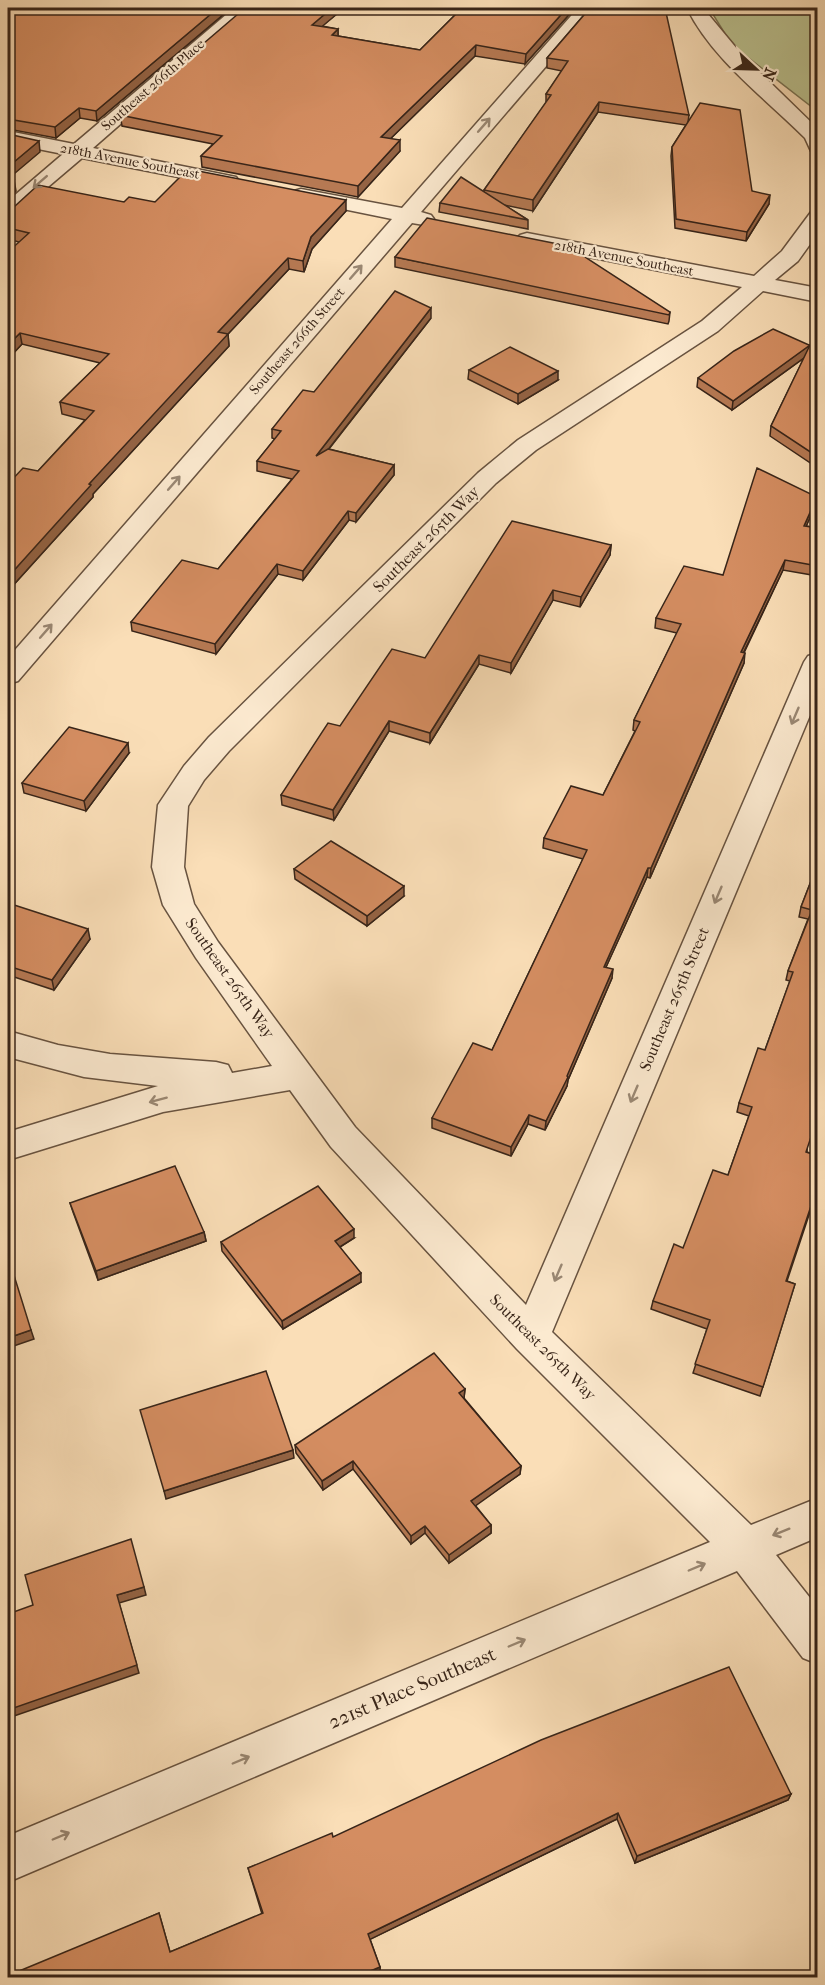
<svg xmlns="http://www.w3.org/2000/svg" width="825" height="1985" viewBox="0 0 825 1985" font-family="'IM FELL French Canon',serif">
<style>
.green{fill:#bbc290;stroke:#7a7454;stroke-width:1.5}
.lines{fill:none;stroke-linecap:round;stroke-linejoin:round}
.minor-casing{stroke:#685340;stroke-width:3}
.minor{fill:#fcead0;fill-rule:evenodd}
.wall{fill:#b67953;stroke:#382519;stroke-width:1.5}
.shaded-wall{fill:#946344;stroke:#382519;stroke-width:1.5}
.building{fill:#d48d61;stroke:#382519;stroke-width:1.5}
.oneway{stroke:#9a8874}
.labels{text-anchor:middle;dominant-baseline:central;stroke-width:4.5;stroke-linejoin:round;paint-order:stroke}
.far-street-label{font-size:14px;fill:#382519;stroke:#fcead0}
.street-label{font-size:16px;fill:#382519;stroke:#fcead0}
.near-street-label{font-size:20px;fill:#382519;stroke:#fcead0}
</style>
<rect width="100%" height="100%" fill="#fadeb7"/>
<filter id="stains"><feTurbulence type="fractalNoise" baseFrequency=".00333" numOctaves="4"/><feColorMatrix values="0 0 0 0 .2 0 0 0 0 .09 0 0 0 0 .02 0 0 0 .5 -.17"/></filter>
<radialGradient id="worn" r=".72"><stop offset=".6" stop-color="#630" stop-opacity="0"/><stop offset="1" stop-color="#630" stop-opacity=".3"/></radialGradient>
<!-- green -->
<polygon class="green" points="709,8 817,8 817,111 732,45"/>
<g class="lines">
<!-- minor casing -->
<g class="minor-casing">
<g id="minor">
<polygon points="234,8 253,8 93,148 236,177 239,181 236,185 229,187 82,158 15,215 8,217 8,201 63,154 8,143 8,131 74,144"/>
<polygon points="578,8 596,8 421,212 431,215 434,219 431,223 424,225 412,223 18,681 8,684 8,658 392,219 294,199 291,195 294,191 301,189 402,208"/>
<path d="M687,8h16l39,47 76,74v24l-7,-2 -6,-13c-40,-40 -93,-79 -118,-130z"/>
<polygon points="818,210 818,233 798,261 775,280 818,288 818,302 763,291 718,331 536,450 496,483 229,751 204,780 188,806 184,867 194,904 218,942 355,1127 526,1305 804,662 808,656 818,653 818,696 552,1332 751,1525 818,1498 818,1537 776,1555 818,1608 818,1664 803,1658 737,1571 8,1882 8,1836 710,1542 517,1349 331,1147 290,1090 163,1112 8,1160 8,1132 158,1086 84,1077 8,1057 8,1031 58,1045 110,1054 216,1062 228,1065 232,1073 272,1066 196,958 168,913 163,905 152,867 158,805 184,766 209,737 478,473 518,440 702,321 742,287 527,245 520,243 516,239 520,235 527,233 754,276 782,251 811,212"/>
</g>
</g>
<!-- minor -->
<use href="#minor" class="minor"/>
</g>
<!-- wall -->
<g class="wall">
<polygon points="8,8 231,8 97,121 80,118 56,138 8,129"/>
<polygon points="344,8 322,26 338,29 338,36 420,50 462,8 575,8 525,64 475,56 391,138 400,151 358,197 202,167 201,156 213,144 122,126 120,115"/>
<polygon points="590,8 689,115 688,122 752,191 769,204 746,241 675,228 671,156 672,147 686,125 598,112 533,211 504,205 528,220 528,229 439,212 440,203 484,192 484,190 546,103 546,94 562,71 547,68 547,58"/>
<polygon points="124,202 155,202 346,211 312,249 304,272 289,269 228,334 229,346 93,494 93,497 8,591 8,484 38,471 85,420 62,414 60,402 100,363 22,344 8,359 19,242 8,239 8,207"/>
<polygon points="395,257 670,312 669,321 668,324 395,267"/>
<polygon points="431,318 329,449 394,465 394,475 356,522 349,520 303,580 278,574 216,654 132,631 131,622 218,569 292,479 257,471 257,461 275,439 272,438 272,429 314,392"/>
<polygon points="818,349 818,468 770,436 771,426 804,358 732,410 697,387 698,378"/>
<polygon points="469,370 558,380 518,404 468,379"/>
<polygon points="817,497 815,506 806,526 818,528 818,576 783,570 744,653 744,663 650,878 647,877 606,967 612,978 568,1080 567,1086 545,1130 528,1124 511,1156 432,1128 432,1118 492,1050 583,859 543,848 544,838 603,795 635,731 633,730 634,720 677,633 655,628 656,618 723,575"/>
<polygon points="611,545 610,555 580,607 553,600 511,673 479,664 430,743 389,731 334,820 282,805 281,795 340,726 425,658"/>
<polygon points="129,753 86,811 24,793 22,783"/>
<polygon points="818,863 807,1152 818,1156 818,1215 810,1212 787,1281 795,1284 760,1396 693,1373 707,1329 651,1309 653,1301 683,1248 728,1175 749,1116 737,1112 739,1103 765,1050 790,981 786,980 788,971 808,919 799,917 801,907"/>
<polygon points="294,869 404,896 367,926 295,879"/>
<polygon points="8,903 90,939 54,990 8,975"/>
<polygon points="70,1203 204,1232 206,1241 98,1280 73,1212"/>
<polygon points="354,1238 340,1247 361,1282 283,1329 222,1251 221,1242"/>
<polygon points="465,1389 464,1398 521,1466 520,1474 475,1505 491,1525 491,1533 449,1563 425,1533 411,1544 353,1469 323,1490 296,1453 295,1445"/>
<polygon points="791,1794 788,1800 635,1863 617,1819 370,1939 380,1967 380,1972 13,1977 159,1913 170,1952 262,1914 248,1868 333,1837"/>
</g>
<!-- shaded-wall -->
<g class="shaded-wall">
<polygon points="218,8 231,8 97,121 96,111"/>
<polygon points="332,8 344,8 312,35 312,25"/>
<polygon points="567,8 575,8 525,64 526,54"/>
<polygon points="338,29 338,39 332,35"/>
<polygon points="476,45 475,56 382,147 381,137"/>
<polygon points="599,102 598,112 533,211 533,200"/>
<polygon points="79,108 80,118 56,138 55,127"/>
<polygon points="400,140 400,151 358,197 358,186"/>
<polygon points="39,141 40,152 8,179 8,167"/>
<polygon points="14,180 16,191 8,199 8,187"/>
<polygon points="770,195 769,204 746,241 747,232"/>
<polygon points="346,200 346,211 312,249 304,272 303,261 311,237"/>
<polygon points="288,258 289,269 228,334 229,346 93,494 93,497 8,591 8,577 89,484 218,332"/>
<polygon points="431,308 431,318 316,465 316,456"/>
<polygon points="20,333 22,344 8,359 8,345"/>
<polygon points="810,345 808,355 732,410 733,401"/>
<polygon points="558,371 558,380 518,404 518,394"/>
<polygon points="394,465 394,475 356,522 356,513"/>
<polygon points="817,497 815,506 802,536 804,526"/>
<polygon points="348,511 349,520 303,580 303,571"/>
<polygon points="611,545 610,555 580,607 581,597"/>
<polygon points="785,560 783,570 739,662 741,652"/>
<polygon points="277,564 278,574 216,654 215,644"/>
<polygon points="553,590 553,600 511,673 511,663"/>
<polygon points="745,653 744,663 650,878 651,868"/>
<polygon points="479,655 479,664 430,743 430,733"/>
<polygon points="389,721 389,731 334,820 333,810"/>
<polygon points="128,743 129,753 86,811 84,801"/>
<polygon points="648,868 647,877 602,976 604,967"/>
<polygon points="404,886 404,896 367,926 367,916"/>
<polygon points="88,929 90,939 54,990 52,980"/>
<polygon points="613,969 612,978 568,1080 567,1086 545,1130 546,1121"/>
<polygon points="529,1115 528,1124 511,1156 511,1147"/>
<polygon points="354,1229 354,1238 335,1250 335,1241"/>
<polygon points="204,1232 206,1241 98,1280 96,1271"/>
<polygon points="361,1273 361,1282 283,1329 282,1321"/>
<polygon points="31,1330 34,1339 8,1348 8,1338"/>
<polygon points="465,1389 464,1398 459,1401 459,1393"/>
<polygon points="293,1450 294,1458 166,1499 164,1491"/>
<polygon points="353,1461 353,1469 323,1490 322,1481"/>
<polygon points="521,1466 520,1474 471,1509 471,1501"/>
<polygon points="491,1525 491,1533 449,1563 449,1555"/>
<polygon points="425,1526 425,1533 411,1544 411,1536"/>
<polygon points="144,1587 146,1595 119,1603 139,1673 11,1717 13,1728 8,1731 8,1710 117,1595"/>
<polygon points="791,1794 788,1800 635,1863 637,1856"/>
<polygon points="618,1813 617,1819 369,1940 368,1934"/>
<polygon points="380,1967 380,1972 368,1977 356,1977"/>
</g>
<!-- building -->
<g class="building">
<polygon points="8,8 218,8 96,111 79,108 55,127 8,119"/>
<polygon points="245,8 332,8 312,25 338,29 332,35 420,50 462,8 567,8 526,54 476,45 381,137 400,140 358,186 201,156 222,136 120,115"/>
<polygon points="590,8 665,8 689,115 599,102 533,200 484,190 551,95 546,94 568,61 547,58"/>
<polygon points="700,103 740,110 752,191 770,195 747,232 676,219 672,147"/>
<polygon points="8,134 39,141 8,167"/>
<polygon points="188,169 346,200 311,237 303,261 288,258 218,332 228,334 89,484 91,485 8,577 8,484 23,468 38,471 94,411 60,402 109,354 20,333 8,345 8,252 29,233 8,228 8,207 15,206 38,185 124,202 129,197 155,202"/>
<polygon points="461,177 528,220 440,203"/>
<polygon points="8,179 14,180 8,187"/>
<polygon points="427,218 568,246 670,312 669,315 395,257"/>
<polygon points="395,291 431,308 316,456 328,449 394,465 356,513 348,511 303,571 277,564 215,644 131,622 182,560 218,569 299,471 257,461 281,431 272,429 303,390 314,392"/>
<polygon points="773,329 818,349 818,457 771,426 810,345 733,401 698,378 734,351"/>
<polygon points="510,347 558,371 518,394 469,370"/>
<polygon points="757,468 817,497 804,526 818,528 818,566 785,560 741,652 745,653 651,868 648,868 604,967 613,969 567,1076 568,1077 546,1121 529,1115 511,1147 432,1118 473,1043 492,1050 587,850 544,838 571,786 603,795 640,722 634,720 681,624 656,618 684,566 723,575"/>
<polygon points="512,521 611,545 581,597 553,590 511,663 479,655 430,733 389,721 333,810 281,795 328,723 340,726 392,649 425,658"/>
<polygon points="69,727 128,743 84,801 22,783"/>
<polygon points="331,841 404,886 367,916 294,869"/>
<polygon points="818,863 818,1116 806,1152 818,1156 818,1205 812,1203 786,1281 795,1284 763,1387 695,1364 710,1320 653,1301 674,1244 683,1248 713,1170 728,1175 752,1107 739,1103 758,1048 765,1050 793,972 788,971 812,910 801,907"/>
<polygon points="8,903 88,929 52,980 8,966"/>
<polygon points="175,1166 204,1232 96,1271 70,1203"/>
<polygon points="318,1186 354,1229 335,1241 361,1273 282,1321 221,1242"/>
<polygon points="8,1256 31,1330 8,1338"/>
<polygon points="434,1353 465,1389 459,1393 521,1466 471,1501 491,1525 449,1555 425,1526 411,1536 353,1461 322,1481 295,1445"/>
<polygon points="266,1371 293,1450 164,1491 140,1410"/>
<polygon points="131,1539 144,1587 117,1595 137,1665 8,1710 8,1614 33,1605 25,1575"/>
<polygon points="729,1667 791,1794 637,1856 618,1813 368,1934 380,1967 356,1977 13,1977 12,1974 159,1913 170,1952 263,1913 248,1868 332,1833 333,1837 541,1740"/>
<polygon points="8,1711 10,1721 8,1722"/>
</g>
<!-- one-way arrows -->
<defs><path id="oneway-shaft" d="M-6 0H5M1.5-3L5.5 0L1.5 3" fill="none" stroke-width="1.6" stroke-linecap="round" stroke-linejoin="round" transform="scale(1.5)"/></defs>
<g class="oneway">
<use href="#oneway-shaft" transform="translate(484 125) rotate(-49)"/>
<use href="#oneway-shaft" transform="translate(40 182) rotate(139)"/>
<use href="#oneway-shaft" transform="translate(356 272) rotate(-49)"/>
<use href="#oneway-shaft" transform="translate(174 483) rotate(-49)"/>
<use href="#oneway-shaft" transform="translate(46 631) rotate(-49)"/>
<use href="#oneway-shaft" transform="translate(795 716) rotate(113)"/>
<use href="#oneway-shaft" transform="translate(718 895) rotate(113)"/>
<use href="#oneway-shaft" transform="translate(634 1094) rotate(113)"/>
<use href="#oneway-shaft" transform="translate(158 1100) rotate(165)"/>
<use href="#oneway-shaft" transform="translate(558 1273) rotate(113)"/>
<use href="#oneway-shaft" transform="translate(781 1532) rotate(158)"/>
<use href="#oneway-shaft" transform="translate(697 1567) rotate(-23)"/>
<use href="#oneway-shaft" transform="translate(517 1643) rotate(-23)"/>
<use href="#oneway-shaft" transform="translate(241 1760) rotate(-23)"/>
<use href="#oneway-shaft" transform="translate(61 1836) rotate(-23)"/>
</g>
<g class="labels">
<!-- far-street labels -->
<g class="far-street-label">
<text transform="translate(153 85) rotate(-41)">Southeast 266th Place</text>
<text transform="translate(130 161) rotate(11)">218th Avenue Southeast</text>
<text transform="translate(624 258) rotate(11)">218th Avenue Southeast</text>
<text transform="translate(297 341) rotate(-49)">Southeast 266th Street</text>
</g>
<!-- street labels -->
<g class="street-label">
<text transform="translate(426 539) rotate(-45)">Southeast 265th Way</text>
<text transform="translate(230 978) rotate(55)">Southeast 265th Way</text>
<text transform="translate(674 999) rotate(-67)">Southeast 265th Street</text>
<text transform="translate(543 1347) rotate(45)">Southeast 265th Way</text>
</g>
<!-- near-street labels -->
<g class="near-street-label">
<text transform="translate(412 1688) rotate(-23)">221st Place Southeast</text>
</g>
</g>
<!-- margin -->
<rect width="825" height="1985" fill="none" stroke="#fadeb7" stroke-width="30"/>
<rect x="9" y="9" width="807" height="1967" fill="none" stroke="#382519" stroke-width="3"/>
<rect x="15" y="15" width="795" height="1955" fill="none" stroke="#382519" stroke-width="1.5"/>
<!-- north arrow -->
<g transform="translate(756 69) rotate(112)" stroke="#fcead0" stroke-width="4.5" paint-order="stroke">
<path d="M0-4.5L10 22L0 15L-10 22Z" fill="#382519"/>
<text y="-9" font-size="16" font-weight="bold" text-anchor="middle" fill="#382519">N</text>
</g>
<rect width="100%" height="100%" filter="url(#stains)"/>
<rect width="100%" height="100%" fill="url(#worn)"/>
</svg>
